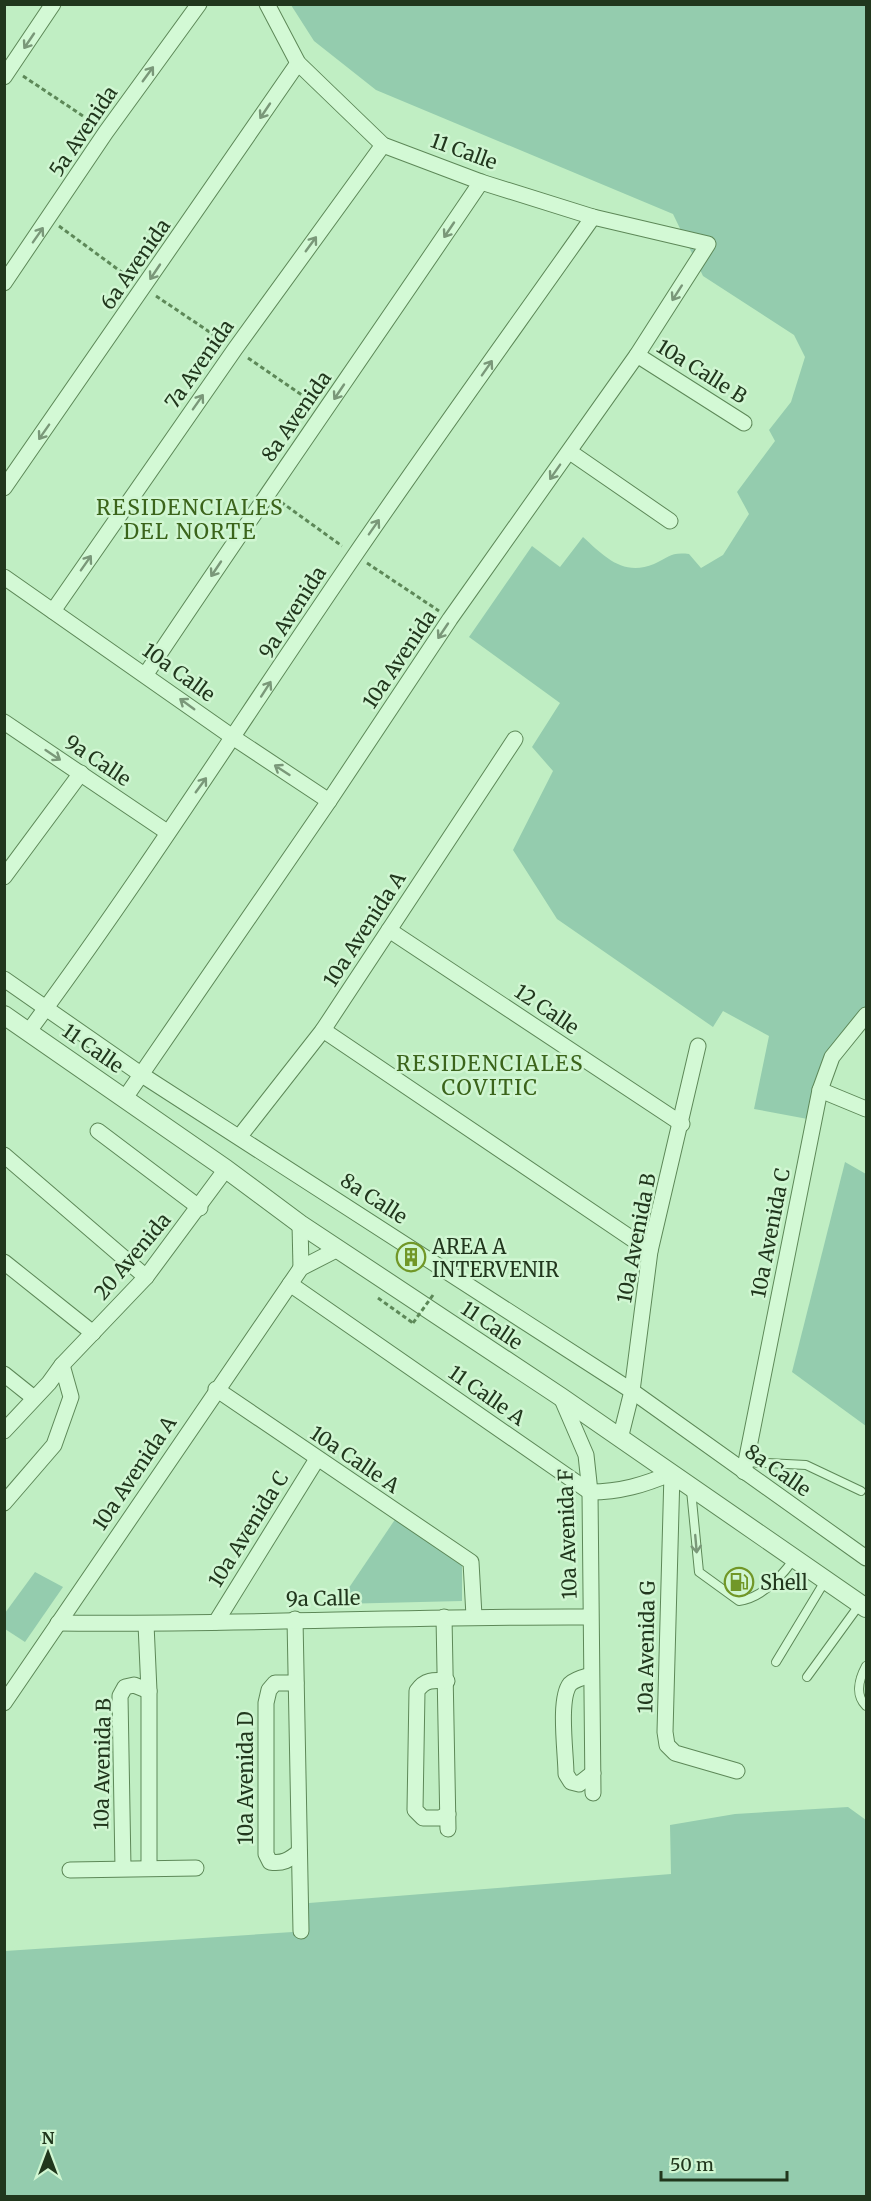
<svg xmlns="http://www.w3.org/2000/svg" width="871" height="2201" viewBox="0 0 871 2201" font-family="Merriweather,serif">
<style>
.green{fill:#94ccae}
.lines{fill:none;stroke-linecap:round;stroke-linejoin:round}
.service-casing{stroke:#5d8858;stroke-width:10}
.minor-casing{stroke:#5d8858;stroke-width:17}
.tertiary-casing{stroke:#5d8858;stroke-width:20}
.path{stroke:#5d8858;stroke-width:3;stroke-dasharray:4.5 3;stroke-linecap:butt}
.service{stroke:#d3f9d5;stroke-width:8}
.minor{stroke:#d3f9d5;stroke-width:15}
.tertiary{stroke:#d3f9d5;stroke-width:18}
.path-bridge{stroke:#5d8858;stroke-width:3;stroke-dasharray:4.5 3;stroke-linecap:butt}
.oneway{stroke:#7a9879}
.labels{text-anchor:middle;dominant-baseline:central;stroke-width:5;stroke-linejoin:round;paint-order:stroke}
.street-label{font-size:20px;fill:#21371d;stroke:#d0f6d2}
.poi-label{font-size:20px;fill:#21371d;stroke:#d0f6d2;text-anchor:start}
.neighbourhood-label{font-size:21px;letter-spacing:1.5px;fill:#3b641b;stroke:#d0f6d2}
</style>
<rect width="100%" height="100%" fill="#c0eec3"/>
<!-- green -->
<g class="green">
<path d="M291,5h575v1010l-45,62 -8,43 -59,-11 15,-73 -46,-25 -10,16 -156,-108 -44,-69 40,-79 -21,-24 28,-44 -91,-66 63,-91 28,21 23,-30c21,19 40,40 71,27 16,-7 16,-12 35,-10l12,14 22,-13 26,-41 -12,-22 38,-51 -6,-11 22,-28 14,-45 -11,-22 -91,-59 -30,-62 -297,-124 -62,-49z"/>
<polygon points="845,1162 866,1174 866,1426 792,1372"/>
<polygon points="396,1518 462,1564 462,1601 338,1604"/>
<polygon points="35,1572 63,1587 25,1642 5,1629 5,1613"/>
<polygon points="848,1807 866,1820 866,2196 5,2196 5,1951 308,1931 309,1903 671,1874 670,1825 735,1814"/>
</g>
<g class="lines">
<!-- service casing -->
<g class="service-casing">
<g id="service">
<polyline points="746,1462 806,1465 861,1491"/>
<path d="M691,1490l8,82 40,29c23,-3 42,-24 55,-42"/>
<polyline points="776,1662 825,1581"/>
<path d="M866,1666c-7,13 -11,29 0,40"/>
<polyline points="807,1677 860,1604"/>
</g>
</g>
<!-- minor casing -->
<g class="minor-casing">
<g id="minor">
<polyline points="4,77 53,4"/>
<polyline points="4,283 106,132 199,4"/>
<polyline points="637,355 744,423"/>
<polyline points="570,452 670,521"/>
<polyline points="4,488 298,63"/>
<polyline points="4,577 234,738 329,801"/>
<polyline points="53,611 235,349 383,145"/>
<path d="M146,674c110,-165 224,-328 335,-492"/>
<polyline points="4,722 167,832"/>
<polyline points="4,877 81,773"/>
<polyline points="389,930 682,1124"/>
<polyline points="4,979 142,1075 632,1391 866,1558"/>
<polyline points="323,1030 650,1251"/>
<path d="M29,1031c114,-154 217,-317 326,-476 78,-114 159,-226 238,-338"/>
<polyline points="820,1090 866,1109"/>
<polyline points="125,1098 329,801 450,619 637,355 708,244 593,217 481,182 383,145 298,63 267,4"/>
<polyline points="98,1131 200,1208"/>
<polyline points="240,1136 323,1030 515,739"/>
<polyline points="4,1155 146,1277"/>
<polyline points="300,1224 301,1268"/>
<polyline points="4,1262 93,1333"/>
<path d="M290,1284l300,208c30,0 54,-7 82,-19l-7,259 2,13 8,8 62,18"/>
<polyline points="4,1374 34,1398"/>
<polyline points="216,1389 471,1562 474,1616"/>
<polyline points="561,1397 586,1455 590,1492 593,1793"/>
<polyline points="4,1431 49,1383 62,1365 146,1277 226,1169"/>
<polyline points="620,1439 632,1391 650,1251 698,1046"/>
<polyline points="744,1472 820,1090 832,1057 866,1015"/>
<polyline points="4,1503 54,1445 71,1397 62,1365"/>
<polyline points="444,1617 448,1829"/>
<polyline points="295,1619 301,1931"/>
<polyline points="216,1622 317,1459"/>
<path d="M58,1623c177,2 354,-7 532,-6"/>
<polyline points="146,1624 149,1691 149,1867"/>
<path d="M591,1675c-7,2 -16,4 -21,9 -12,15 -4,70 -4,90l5,8 8,2 14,-11"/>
<path d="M447,1681c-13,-1 -22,-2 -30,10l-2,119 8,8h17l8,-4"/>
<path d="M296,1683h-21l-6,7 -3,13v151l4,8c13,2 19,-2 29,-10"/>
<polyline points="4,1703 301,1268 338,1249"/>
<polyline points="123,1868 120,1696 125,1687 134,1685 149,1691"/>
<polyline points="70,1870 196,1868"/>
</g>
</g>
<!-- tertiary casing -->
<g class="tertiary-casing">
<polyline id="tertiary" points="4,1015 226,1169 300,1224 561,1397 866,1608"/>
</g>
<!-- path -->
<g class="path">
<polyline points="23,76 95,124"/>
<polyline points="59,226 131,279"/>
<polyline points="156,296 223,341"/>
<polyline points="248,358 312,402"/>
<polyline points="281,502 342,546"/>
<polyline points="367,563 439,611"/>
<polyline points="378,1298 413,1323"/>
</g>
<!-- service -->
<use href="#service" class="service"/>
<!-- minor -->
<use href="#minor" class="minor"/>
<!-- tertiary -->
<use href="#tertiary" class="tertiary"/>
<!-- path-bridge -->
<polyline class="path-bridge" points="413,1323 433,1295"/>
</g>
<!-- one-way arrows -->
<defs><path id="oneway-shaft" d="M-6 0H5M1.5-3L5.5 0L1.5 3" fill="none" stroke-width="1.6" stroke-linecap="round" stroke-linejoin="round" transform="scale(1.5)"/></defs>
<g class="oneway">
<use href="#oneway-shaft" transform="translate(29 41) rotate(124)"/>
<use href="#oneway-shaft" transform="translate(148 74) rotate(-54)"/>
<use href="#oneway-shaft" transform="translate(265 111) rotate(124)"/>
<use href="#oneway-shaft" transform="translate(449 230) rotate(124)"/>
<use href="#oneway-shaft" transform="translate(38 235) rotate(-55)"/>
<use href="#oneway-shaft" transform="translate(311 244) rotate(-54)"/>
<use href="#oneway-shaft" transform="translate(155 272) rotate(124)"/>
<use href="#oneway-shaft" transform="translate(677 293) rotate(123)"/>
<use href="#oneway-shaft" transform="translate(487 368) rotate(-55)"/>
<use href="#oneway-shaft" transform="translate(339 392) rotate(124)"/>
<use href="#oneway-shaft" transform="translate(198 402) rotate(-55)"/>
<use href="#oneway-shaft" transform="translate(44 432) rotate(125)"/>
<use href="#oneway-shaft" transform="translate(555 472) rotate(125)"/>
<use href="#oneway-shaft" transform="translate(374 527) rotate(-55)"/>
<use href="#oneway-shaft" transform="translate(86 563) rotate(-55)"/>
<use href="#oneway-shaft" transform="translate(216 569) rotate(124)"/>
<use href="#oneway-shaft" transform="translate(443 631) rotate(124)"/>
<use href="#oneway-shaft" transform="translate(266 689) rotate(-57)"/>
<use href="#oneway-shaft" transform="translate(187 704) rotate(-144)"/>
<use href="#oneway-shaft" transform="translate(53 755) rotate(34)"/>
<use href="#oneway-shaft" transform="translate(282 770) rotate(-147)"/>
<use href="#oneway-shaft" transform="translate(201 785) rotate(-54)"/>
<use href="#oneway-shaft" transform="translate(696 1544) rotate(85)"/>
</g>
<!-- icons -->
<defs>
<g id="building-ring" transform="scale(1.5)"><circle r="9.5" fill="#d0f6d2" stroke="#719727" stroke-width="1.5"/><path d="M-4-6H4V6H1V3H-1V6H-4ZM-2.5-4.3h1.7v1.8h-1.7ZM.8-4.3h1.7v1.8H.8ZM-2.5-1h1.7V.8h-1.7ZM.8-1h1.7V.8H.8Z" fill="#719727"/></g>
<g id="fuel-ring" transform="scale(1.5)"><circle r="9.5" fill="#d0f6d2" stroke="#719727" stroke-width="1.5"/><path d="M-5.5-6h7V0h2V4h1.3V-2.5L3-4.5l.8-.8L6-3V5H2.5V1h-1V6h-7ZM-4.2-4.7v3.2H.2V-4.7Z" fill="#719727"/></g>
</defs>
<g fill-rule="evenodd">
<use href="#building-ring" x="411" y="1257"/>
<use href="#fuel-ring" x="739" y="1582"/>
</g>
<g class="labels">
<!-- street labels -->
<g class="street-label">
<text transform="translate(83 131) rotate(-56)">5a Avenida</text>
<text transform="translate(464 151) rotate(20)">11 Calle</text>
<text transform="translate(135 264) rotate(-55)">6a Avenida</text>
<text transform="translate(199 364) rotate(-55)">7a Avenida</text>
<text transform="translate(702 371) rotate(32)">10a Calle B</text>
<text transform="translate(296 416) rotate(-55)">8a Avenida</text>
<text transform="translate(292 612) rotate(-57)">9a Avenida</text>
<text transform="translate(399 659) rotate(-56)">10a Avenida</text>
<text transform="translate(179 672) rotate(36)">10a Calle</text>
<text transform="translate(98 760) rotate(34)">9a Calle</text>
<text transform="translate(364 929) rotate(-57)">10a Avenida A</text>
<text transform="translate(547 1009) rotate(34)">12 Calle</text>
<text transform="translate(93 1048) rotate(35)">11 Calle</text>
<text transform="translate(374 1198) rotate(33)">8a Calle</text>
<text transform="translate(770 1233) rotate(-79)">10a Avenida C</text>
<text transform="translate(636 1238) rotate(-79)">10a Avenida B</text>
<text transform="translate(132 1256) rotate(-50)">20 Avenida</text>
<text transform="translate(492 1325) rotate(34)">11 Calle</text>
<text transform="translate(487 1395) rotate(35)">11 Calle A</text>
<text transform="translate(355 1459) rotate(34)">10a Calle A</text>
<text transform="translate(778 1470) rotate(35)">8a Calle</text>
<text transform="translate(134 1473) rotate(-56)">10a Avenida A</text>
<text transform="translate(248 1529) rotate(-58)">10a Avenida C</text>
<text transform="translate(567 1534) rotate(-92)">10a Avenida F</text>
<text transform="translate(323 1598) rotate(-1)">9a Calle</text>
<text transform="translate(646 1647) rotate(-89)">10a Avenida G</text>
<text transform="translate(102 1764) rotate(-89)">10a Avenida B</text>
<text transform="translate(245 1778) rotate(-90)">10a Avenida D</text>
</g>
<!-- poi labels -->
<g class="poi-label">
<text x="432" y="1246">AREA A<tspan x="432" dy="23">INTERVENIR</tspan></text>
<text x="760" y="1582">Shell</text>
</g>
<!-- neighbourhood labels -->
<g class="neighbourhood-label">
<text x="190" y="507">RESIDENCIALES<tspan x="190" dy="24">DEL NORTE</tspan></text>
<text x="490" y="1063">RESIDENCIALES<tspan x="490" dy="24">COVITIC</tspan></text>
</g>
</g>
<!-- border -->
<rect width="871" height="2201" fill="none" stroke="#21371d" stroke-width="12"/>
<!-- north arrow -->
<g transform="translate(48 2153)" stroke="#d0f6d2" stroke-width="4.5" paint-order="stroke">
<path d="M0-4.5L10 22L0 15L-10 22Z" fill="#21371d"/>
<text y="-9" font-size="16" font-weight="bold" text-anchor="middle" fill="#21371d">N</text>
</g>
<!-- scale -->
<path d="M661 2171v9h126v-9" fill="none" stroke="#21371d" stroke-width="3"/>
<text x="670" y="2171" font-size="18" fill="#21371d" stroke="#d0f6d2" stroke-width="4.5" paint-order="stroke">50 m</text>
</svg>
